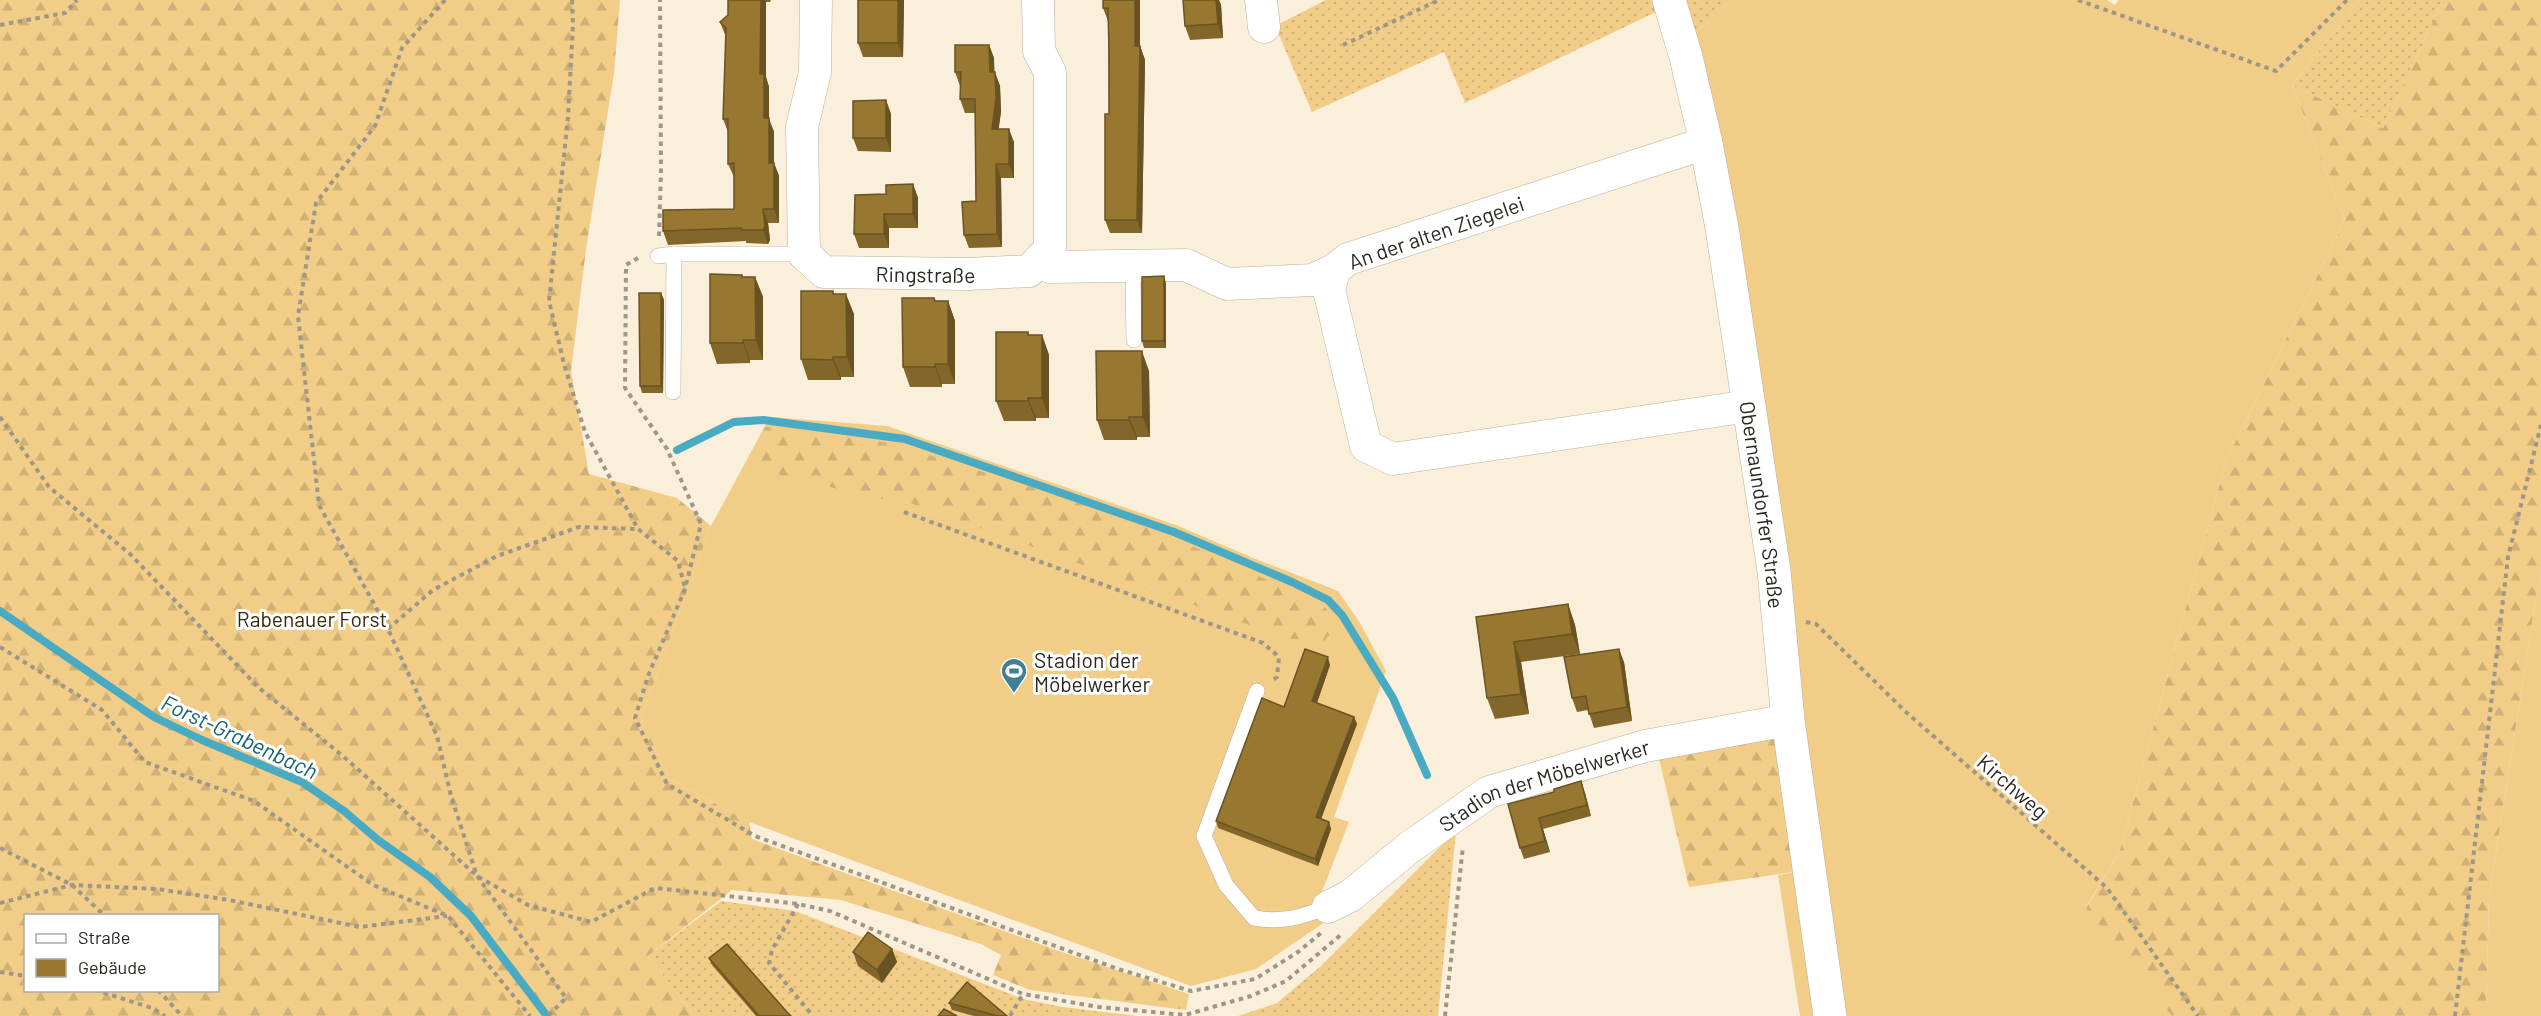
<svg xmlns="http://www.w3.org/2000/svg" width="2541" height="1016" viewBox="0 0 2541 1016" font-family="Barlow,sans-serif">
<style>
.grass{fill:#f1cd88}
.forest{fill:url(#forest-firs);fill-rule:evenodd}
.garden{fill:url(#garden-dots)}
.lines{fill:none;stroke-linecap:round;stroke-linejoin:round}
.stream{stroke:#49aac3;stroke-width:8}
.service-casing{stroke:#baaf9c;stroke-width:16}
.minor-casing{stroke:#baaf9c;stroke-width:33}
.tertiary-casing{stroke:#baaf9c;stroke-width:34}
.path{stroke:#9e9788;stroke-width:4;stroke-dasharray:4.5 4.5;stroke-linecap:butt}
.service{stroke:#fff;stroke-width:15}
.minor{stroke:#fff;stroke-width:32}
.tertiary{stroke:#fff;stroke-width:33}
.wall{fill:#83662a}
.shaded-wall{fill:#6a5322}
.building{fill:#987731;stroke:#6a5322;stroke-width:1.5}
.labels{text-anchor:middle;dominant-baseline:central;stroke-width:6;stroke-linejoin:round;paint-order:stroke}
.street-label{font-size:21px;fill:#2b2720;stroke:#fff}
.park-label{font-size:21px;fill:#382a0a;stroke:#fff}
.poi-label{font-size:21px;fill:#2b2720;stroke:#fff;text-anchor:start}
.water-label{font-size:22px;font-style:italic;fill:#146274;stroke:#fff}
</style>
<defs>
<pattern id="forest-firs" width="22" height="20" patternUnits="userSpaceOnUse" patternTransform="scale(1.5)"><rect width="22" height="20" fill="#f1cd88"/><path d="M5 1l3.5 6h-7zM16 11l3.5 6h-7z" fill="#cfb075"/></pattern>
<pattern id="garden-dots" width="8" height="8" patternUnits="userSpaceOnUse" patternTransform="scale(1.5)"><rect width="8" height="8" fill="#f1cd88"/><path d="M2 2h.1M6 6h.1" fill="none" stroke="#cfb075" stroke-width="1.8" stroke-linecap="round"/></pattern>
</defs>
<rect width="100%" height="100%" fill="#f9efda"/>
<!-- grass -->
<g class="grass">
<polygon points="1732,0 2107,0 2115,5 2118,0 2360,0 2292,85 2345,220 2226,461 2119,853 2086,907 2172,1016 1830,1016 1795,879 1813,1016 1800,1016 1778,875 1808,870 1691,37"/>
<polygon points="770,417 887,426 1176,525 1253,558 1338,591 1360,623 1386,671 1334,817 1349,822 1321,894 1332,917 1256,969 1191,986 749,822 670,779 641,718 711,526"/>
<polygon points="2541,566 2541,1016 2486,1016 2489,897"/>
</g>
<!-- forest -->
<g class="forest">
<path d="M0,0h620l-6,73 -28,176 -15,122 18,103 88,24 34,28 -70,192 29,61 79,43 3,17 307,112 130,43 -3,16 -156,-20 -37,-15 8,-20 -20,-11 -140,-44 -109,-10 -84,66 47,60h-695zM26,916h192v74h-192z"/>
<polygon points="2443,0 2541,0 2541,566 2489,897 2486,1016 2172,1016 2086,908 2119,853 2226,461 2345,220 2292,85 2383,128"/>
<polygon points="765,427 891,443 1047,492 1174,538 1323,605 1338,623 1324,642 1286,638 905,501 875,498 744,466"/>
<polygon points="1780,736 1793,872 1689,887 1658,754"/>
</g>
<!-- garden -->
<g class="garden">
<polygon points="1326,0 1732,0 1691,37 1679,1 1465,103 1444,52 1312,112 1275,26"/>
<polygon points="2360,0 2443,0 2383,128 2292,85"/>
<polygon points="1456,831 1438,1016 1238,1016 1277,1003 1321,966"/>
<polygon points="721,901 795,911 1023,999 1063,1007 1137,1016 695,1016 648,956"/>
</g>
<g class="lines">
<!-- stream -->
<g class="stream">
<polyline points="677,450 734,422 763,420 905,439 1174,532 1292,582 1328,600 1342,615 1393,698 1427,775"/>
<polyline points="0,611 154,717 202,740 302,782 344,811 378,840 430,877 471,916 547,1016"/>
</g>
<!-- service casing -->
<g class="service-casing">
<g id="service">
<polyline points="658,256 674,254 804,254"/>
<polyline points="1120,271 1125,271 1133,279 1134,340"/>
<polyline points="673,392 674,254"/>
<path d="M1257,691l-53,145 22,49 28,33c29,5 47,-1 74,-11"/>
</g>
</g>
<!-- minor casing -->
<g class="minor-casing">
<g id="minor">
<path id="s1" d="M816,0l-1,72 -13,55 2,127 20,18 144,2 61,-3 21,-22v-177l-11,-21 -1,-51"/>
<polyline points="1261,0 1264,27"/>
<polyline points="1706,143 1348,259 1334,270 1329,290 1366,446 1393,459 1749,406"/>
<polyline points="1050,267 1186,265 1227,284 1313,280 1334,270"/>
<path id="s2" d="M1328,907l22,-11 60,-49 79,-55 156,-46 143,-26"/>
</g>
</g>
<!-- tertiary casing -->
<g class="tertiary-casing">
<g id="tertiary">
<path id="s3" d="M1669,0l17,57 20,86 16,85 52,343 14,149 42,296"/>
</g>
</g>
<!-- path -->
<g class="path">
<polyline points="445,0 402,48 375,126 316,203 298,316 319,505 388,629 437,736 451,796 477,876 566,998 548,1016"/>
<polyline points="572,0 573,25 568,117 549,301 564,364 585,432 638,529 678,561 685,588"/>
<polyline points="2078,0 2276,71 2347,0"/>
<polyline points="0,25 65,13 77,0"/>
<polyline points="1343,45 1439,0"/>
<polyline points="659,236 661,171 660,0"/>
<polyline points="638,258 626,265 625,388 667,449 701,524 685,589 648,676 635,718 667,784 755,836 1118,969 1191,991 1255,979 1298,952 1321,933"/>
<polyline points="0,417 49,487 130,554 259,688 343,756 477,876 528,905 591,922 655,888 798,904 830,911 1023,994 1099,1007 1185,1015 1251,996 1286,981 1343,933"/>
<polyline points="904,512 1263,643 1279,657 1277,677 1273,680"/>
<polyline points="1806,622 1816,624 1907,713 2107,888 2198,1016"/>
<polyline points="388,629 433,590 497,556 579,527 637,529"/>
<polyline points="0,647 102,710 145,762 254,801 373,885 448,916 530,1016"/>
<polyline points="0,848 72,885 105,916"/>
<polyline points="0,903 72,885 157,889 229,900 360,927 447,916"/>
<polyline points="798,904 772,950 769,963 813,1016"/>
<polyline points="0,972 26,976"/>
<polyline points="95,990 152,1008 165,1016"/>
<polyline points="158,990 182,1016"/>
<polyline points="1010,1016 1023,994"/>
<polyline points="1445,1016 1463,846"/>
<polyline points="2455,1016 2508,557 2541,425"/>
</g>
<!-- service -->
<use href="#service" class="service"/>
<!-- minor -->
<use href="#minor" class="minor"/>
<!-- tertiary -->
<use href="#tertiary" class="tertiary"/>
</g>
<!-- wall -->
<g class="wall">
<polygon points="728,0 771,0 770,2 766,2 766,77 769,87 769,119 774,132 774,163 779,176 779,223 768,223 770,240 768,244 746,243 746,241 668,245 663,231 734,209 734,177 728,164 728,132 723,119 726,37 720,22 728,15"/>
<polygon points="858,0 904,0 903,57 863,57 858,43"/>
<polygon points="1103,0 1140,0 1140,46 1145,60 1142,233 1110,233 1105,220 1109,114 1108,21 1103,8"/>
<polygon points="1183,0 1219,0 1221,5 1223,38 1190,40 1185,26"/>
<polygon points="989,45 994,58 994,72 1000,86 1001,112 998,129 1014,142 1014,178 1001,178 1002,247 969,248 964,235 976,201 975,113 965,113 960,99 960,86 955,72"/>
<polygon points="886,100 891,114 891,152 858,151 853,138"/>
<polygon points="913,184 918,198 918,228 889,228 889,248 859,248 854,234 886,194"/>
<polygon points="742,275 743,277 755,277 763,297 763,360 750,360 750,363 717,364 710,343"/>
<polygon points="1166,283 1166,348 1144,348 1142,341"/>
<polygon points="661,293 664,300 663,393 642,393 640,386"/>
<polygon points="834,294 854,314 854,377 841,377 841,380 808,380 801,359"/>
<polygon points="934,298 935,301 948,301 955,321 955,384 942,384 942,387 910,387 903,367"/>
<polygon points="1028,332 1029,335 1042,335 1049,355 1049,418 1036,418 1036,421 1004,421 996,401"/>
<polygon points="1149,371 1150,437 1137,437 1137,440 1104,440 1097,420"/>
<polygon points="1568,604 1575,625 1580,654 1521,662 1529,714 1495,719 1487,698 1476,617"/>
<polygon points="1624,662 1632,721 1594,728 1588,710 1577,712 1572,698"/>
<polygon points="1330,665 1317,703 1354,717 1357,724 1321,819 1329,822 1331,829 1318,866 1218,828 1216,821 1284,707"/>
<polygon points="1585,793 1591,816 1543,829 1550,852 1524,859 1520,848 1508,804"/>
<polygon points="892,949 897,962 882,983 858,966 853,952"/>
<polygon points="709,958 791,1016 756,1016 712,965"/>
<polygon points="949,1003 1007,1016 974,1016 952,1010"/>
</g>
<!-- shaded-wall -->
<g class="shaded-wall">
<polygon points="761,0 765,0 766,2 766,77 769,87 769,119 774,132 774,177 769,163 760,74"/>
<polygon points="898,0 904,0 903,57 898,43"/>
<polygon points="1135,0 1140,0 1140,60 1135,46"/>
<polygon points="1216,0 1219,0 1221,5 1223,38 1218,24"/>
<polygon points="989,45 994,58 995,86 990,72"/>
<polygon points="1140,46 1145,60 1142,233 1137,220"/>
<polygon points="995,72 1000,86 1001,112 997,142 992,129"/>
<polygon points="886,100 891,114 891,152 886,138"/>
<polygon points="1009,129 1014,142 1014,178 1009,164"/>
<polygon points="774,163 779,176 779,223 774,209"/>
<polygon points="996,164 1001,178 1002,247 997,234"/>
<polygon points="913,184 918,198 918,228 913,214"/>
<polygon points="763,209 768,223 770,240 768,244 763,230"/>
<polygon points="884,214 889,228 889,248 884,234"/>
<polygon points="1164,276 1166,283 1166,348 1164,341"/>
<polygon points="755,277 763,297 763,360 756,340"/>
<polygon points="661,293 664,300 663,393 661,386"/>
<polygon points="846,294 854,314 854,377 847,357"/>
<polygon points="948,301 955,321 955,384 948,364"/>
<polygon points="1042,335 1049,355 1049,418 1042,398"/>
<polygon points="743,340 750,360 750,363 743,343"/>
<polygon points="1142,351 1149,371 1150,437 1143,417"/>
<polygon points="833,357 841,377 841,380 833,360"/>
<polygon points="935,364 942,384 942,387 935,367"/>
<polygon points="1028,398 1036,418 1036,421 1028,401"/>
<polygon points="1129,417 1137,437 1137,440 1129,420"/>
<polygon points="1568,604 1575,625 1580,654 1572,634"/>
<polygon points="1514,642 1521,662 1529,714 1521,694"/>
<polygon points="1619,649 1624,662 1632,721 1627,707"/>
<polygon points="1328,657 1330,665 1315,708 1312,701"/>
<polygon points="1354,717 1357,724 1319,824 1316,817"/>
<polygon points="1581,781 1585,793 1591,816 1587,805"/>
<polygon points="1539,818 1543,829 1550,852 1545,841"/>
<polygon points="1329,822 1331,829 1318,866 1315,859"/>
<polygon points="892,949 897,962 882,983 877,970"/>
</g>
<!-- building -->
<g class="building">
<polygon points="728,0 761,0 760,74 764,74 764,118 769,118 769,163 774,163 774,209 763,209 765,226 763,230 741,230 741,228 663,231 663,210 734,209 734,163 728,164 728,119 723,119 726,28 720,22 728,15"/>
<rect x="858" y="0" width="40" height="43"/>
<polygon points="1103,0 1135,0 1135,46 1140,46 1137,220 1105,220 1105,114 1109,114 1109,52 1108,8 1103,8"/>
<polygon points="1183,0 1216,0 1218,24 1185,26"/>
<polygon points="955,45 989,45 990,72 995,72 996,98 992,129 1009,129 1009,164 996,164 997,234 964,235 962,202 976,201 975,99 960,99 961,72 955,72"/>
<polygon points="886,100 886,138 853,138 853,101"/>
<polygon points="913,184 913,214 884,214 884,234 854,234 855,195 886,194 886,185"/>
<polygon points="710,274 742,275 742,277 755,277 756,340 743,340 743,343 710,343"/>
<polygon points="1164,276 1164,341 1142,341 1142,277"/>
<polygon points="801,291 833,291 833,294 846,294 847,357 833,357 833,360 801,359"/>
<polygon points="639,293 661,293 661,386 640,386"/>
<polygon points="902,298 934,298 935,301 948,301 948,364 935,364 935,367 903,367"/>
<polygon points="996,332 1028,332 1028,335 1042,335 1042,398 1028,398 1028,401 996,401"/>
<polygon points="1096,351 1142,351 1143,417 1129,417 1129,420 1097,420"/>
<polygon points="1568,604 1572,634 1514,642 1521,694 1487,698 1476,617"/>
<polygon points="1305,649 1328,657 1312,701 1354,717 1316,817 1329,822 1315,859 1216,821 1262,698 1284,707"/>
<polygon points="1619,649 1627,707 1589,714 1586,696 1572,698 1564,657"/>
<polygon points="1581,781 1587,805 1539,818 1545,841 1520,848 1508,804 1554,792 1554,789"/>
<polygon points="868,932 892,949 877,970 853,952"/>
<polygon points="727,944 787,1012 791,1016 759,1016 709,958"/>
<polygon points="967,982 1007,1016 998,1016 949,1003"/>
<polygon points="944,1009 957,1016 938,1016"/>
</g>
<!-- icons -->
<defs>
<g id="stadium-pin" transform="scale(1.35)"><path d="M0 17L-7.5 6A9.5 9.5 0 1 1 7.5 6Z" fill="#3f8193" stroke="#fff"/><path d="M0-5a6.5 5 0 1 0 0 10a6.5 5 0 1 0 0-10ZM-3.5-1.8h7v3.6h-7Z" fill="#fff"/></g>
</defs>
<g fill-rule="evenodd">
<use href="#stadium-pin" x="1014" y="671"/>
</g>
<g class="labels">
<!-- street labels -->
<g class="street-label">
<text transform="translate(1436 232) rotate(-19)">An der alten Ziegelei</text>
<text stroke="none"><textPath href="#s1" startOffset="384">Ringstraße</textPath></text>
<text stroke="none"><textPath href="#s3" startOffset="514">Obernaundorfer Straße</textPath></text>
<text transform="translate(2013 786) rotate(41)">Kirchweg</text>
<text stroke="none"><textPath href="#s2" startOffset="252">Stadion der Möbelwerker</textPath></text>
</g>
<!-- park labels -->
<g class="park-label">
<text x="312" y="618">Rabenauer Forst</text>
</g>
<!-- poi labels -->
<g class="poi-label">
<text x="1034" y="659">Stadion der<tspan x="1034" dy="24">Möbelwerker</tspan></text>
</g>
<!-- water labels -->
<g class="water-label">
<text transform="translate(240 736) rotate(25)">Forst-Grabenbach</text>
</g>
</g>
<!-- legend -->
<rect x="24" y="914" width="195" height="78" fill="#ffffff" stroke="#aaa9a6" stroke-width="1.5"/>
<rect x="36" y="934" width="30" height="9" fill="#ffffff" stroke="#aaa9a6" stroke-width="1.5"/>
<text x="78" y="944" font-size="18" fill="#2b2720">Straße</text>
<rect x="36" y="959" width="30" height="18" fill="#987731" stroke="#aaa9a6" stroke-width="1.5"/>
<text x="78" y="974" font-size="18" fill="#2b2720">Gebäude</text>
</svg>
